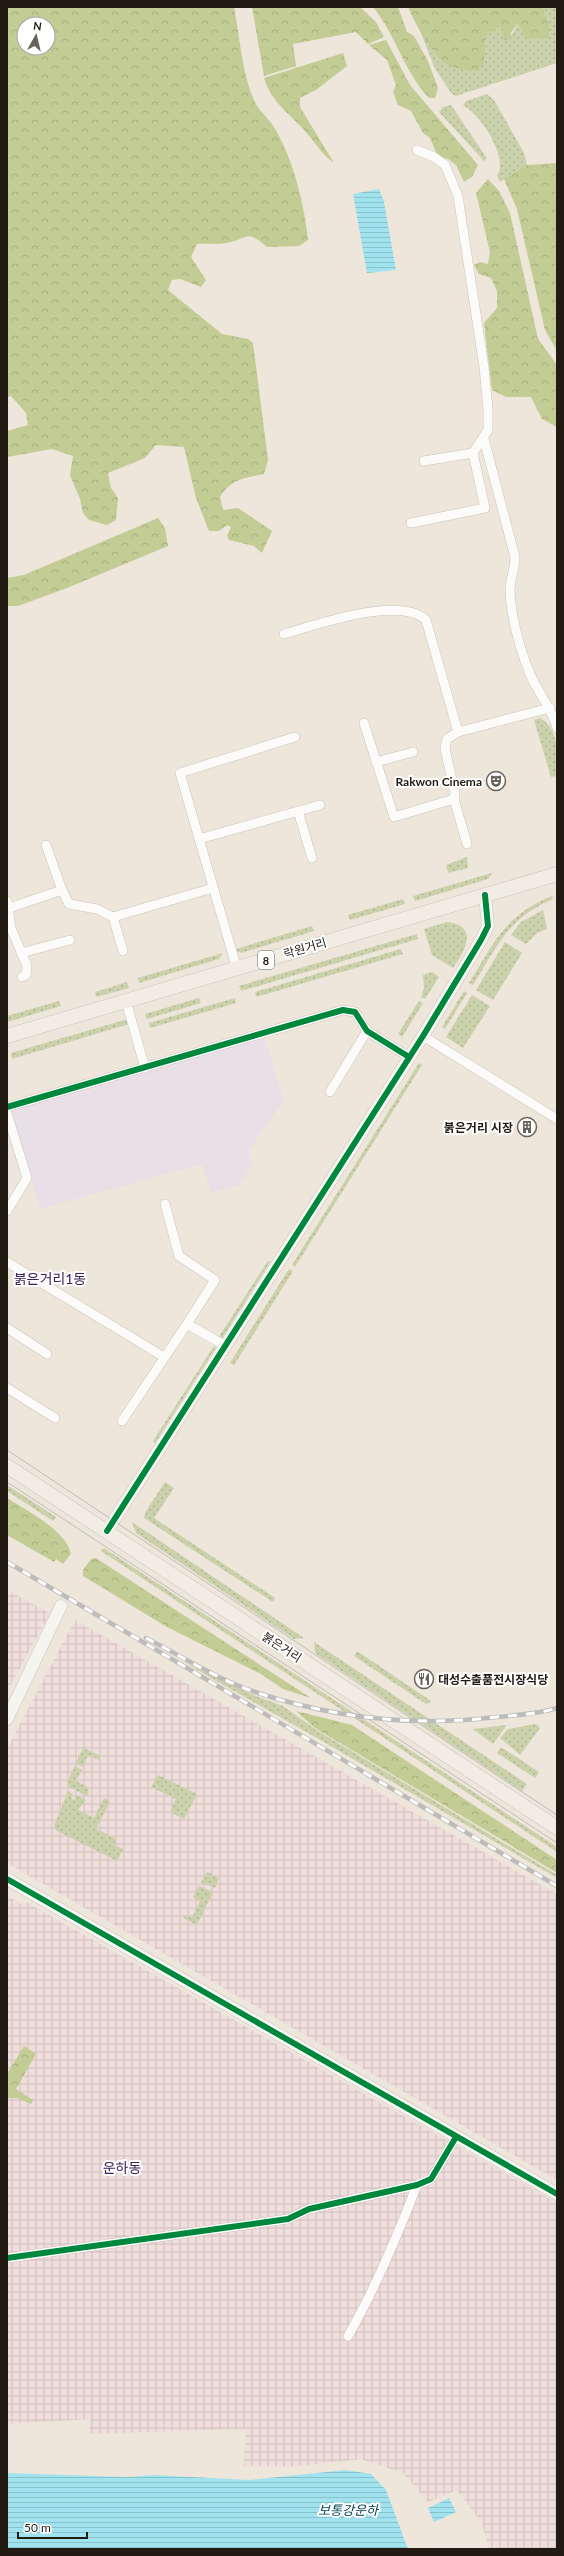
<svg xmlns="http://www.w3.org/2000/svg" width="564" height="2556" viewBox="0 0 564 2556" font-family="Lato,'Noto Sans KR',sans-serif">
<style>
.industrial{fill:url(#industrial-grid)}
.education{fill:#e9dfe6}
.grass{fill:url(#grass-dots)}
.forest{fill:url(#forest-crowns);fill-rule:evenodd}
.water{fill:url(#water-rules)}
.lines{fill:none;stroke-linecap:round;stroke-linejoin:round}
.street-casing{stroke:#cac4ba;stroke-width:10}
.secondary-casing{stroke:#cac4ba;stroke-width:13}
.primary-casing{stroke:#c8c4be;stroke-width:15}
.street{stroke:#fcfbf9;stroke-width:9}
.secondary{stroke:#f6f4ef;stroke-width:12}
.primary{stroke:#f1ede4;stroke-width:14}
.tram{stroke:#bebcba;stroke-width:1}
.rail-casing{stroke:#bebcba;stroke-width:4.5}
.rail{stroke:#fff;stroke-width:3;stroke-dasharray:9;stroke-linecap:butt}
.cycleway-casing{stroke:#fff;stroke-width:8}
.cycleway{stroke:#00873e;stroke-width:6}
.labels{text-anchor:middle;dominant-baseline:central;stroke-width:4;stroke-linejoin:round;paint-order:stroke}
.shield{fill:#fff;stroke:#645f5a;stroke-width:1}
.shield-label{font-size:11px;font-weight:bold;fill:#211b14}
.poi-label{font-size:12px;font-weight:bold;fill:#211b14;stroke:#fff;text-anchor:end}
.street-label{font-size:12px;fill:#211b14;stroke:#fff}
.water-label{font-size:13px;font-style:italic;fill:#02434e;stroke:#fff}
.quarter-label{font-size:14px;fill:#3e2058;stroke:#fff}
</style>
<defs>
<pattern id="industrial-grid" width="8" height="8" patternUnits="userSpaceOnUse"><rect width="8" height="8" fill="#f0dedc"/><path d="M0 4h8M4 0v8" fill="none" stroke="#cebebc"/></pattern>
<pattern id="grass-dots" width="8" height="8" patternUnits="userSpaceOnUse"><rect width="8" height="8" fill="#cbd1ab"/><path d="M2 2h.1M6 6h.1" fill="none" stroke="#aeb392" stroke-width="1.8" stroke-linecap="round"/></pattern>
<pattern id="forest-crowns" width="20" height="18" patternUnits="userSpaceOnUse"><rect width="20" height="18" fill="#c3cc94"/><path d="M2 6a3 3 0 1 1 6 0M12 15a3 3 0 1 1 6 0" fill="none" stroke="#a7af7f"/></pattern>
<pattern id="water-rules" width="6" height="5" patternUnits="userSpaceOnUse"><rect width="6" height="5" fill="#a0e3ef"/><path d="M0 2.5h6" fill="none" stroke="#8ac2cc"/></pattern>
</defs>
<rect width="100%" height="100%" fill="#eee6da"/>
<!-- industrial -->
<g class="industrial">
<polygon points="7,1590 50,1613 7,1692"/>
<polygon points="75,1620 557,1894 557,2180 7,1863 7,1749"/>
<polygon points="7,1896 23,1905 26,1902 557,2203 557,2549 489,2549 482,2523 457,2490 428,2502 403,2473 361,2459 290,2467 244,2466 246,2429 89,2434 90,2419 7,2424"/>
</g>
<!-- education -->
<polygon class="education" points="264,1036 284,1100 249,1150 252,1163 240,1185 211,1193 202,1164 40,1209 11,1109"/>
<!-- grass -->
<g class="grass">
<polygon points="543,7 557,7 557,63 456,96 452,94 435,69 419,28 433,50 484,63 486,37 500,23 512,35 518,22 549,25"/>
<path d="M487,94l7,6 30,53 3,12 -27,17 -3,-7c13,-16 -19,-65 -34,-69l3,-5z"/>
<polygon points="451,105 486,157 485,162 439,112 443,107"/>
<path d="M540,718c20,11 17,38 17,58l-6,1 -17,-57z"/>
<polygon points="467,857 468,868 448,873 446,865"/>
<polygon points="492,873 488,879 415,901 413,896"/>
<path d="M552,896l1,3c-45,19 -55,46 -80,86l-4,-2c25,-40 36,-68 83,-87z"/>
<polygon points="403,899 405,904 350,920 348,915"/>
<polygon points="543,910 547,929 537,933 526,944 511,935 521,922"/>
<path d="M447,922c33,4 17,30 6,46l-21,-13 -8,-26z"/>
<polygon points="312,926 314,931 241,953 233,950"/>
<polygon points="417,934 418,939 241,991 239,986"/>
<polygon points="505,942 522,953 493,1000 476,990"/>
<polygon points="401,949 403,954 256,997 255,992"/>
<polygon points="223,953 219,959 139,983 138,978"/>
<polygon points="432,972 439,977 425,999 421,997 424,988 423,975"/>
<polygon points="127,982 129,988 96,997 95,992"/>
<polygon points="464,991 467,993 445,1029 442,1027"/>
<polygon points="472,995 490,1006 463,1048 446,1037"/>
<polygon points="199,998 201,1003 147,1019 145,1014"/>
<polygon points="235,998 236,1003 150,1028 149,1023"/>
<polygon points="59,1001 61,1006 7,1022 7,1016"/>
<polygon points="419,1001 423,1003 402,1037 398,1034"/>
<polygon points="128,1019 129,1024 12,1059 11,1053"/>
<polygon points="419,1063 422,1065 295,1267 292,1265"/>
<polygon points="268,1261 270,1262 221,1340 218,1338"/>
<polygon points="289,1269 293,1271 234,1365 230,1363"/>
<polygon points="214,1346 216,1347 155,1443 153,1441"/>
<polygon points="165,1482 174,1488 154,1518 275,1598 273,1602 144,1518 146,1511"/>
<polygon points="7,1485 56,1517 53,1521 7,1491"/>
<polygon points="132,1522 304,1638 294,1639 136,1533"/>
<polygon points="104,1548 557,1847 557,1852 101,1551"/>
<polygon points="314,1642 527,1784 522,1791 315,1653"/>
<polygon points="357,1651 431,1701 429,1703 426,1704 354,1656"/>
<polygon points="183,1662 251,1694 283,1706 315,1729 557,1875 557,1878 322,1741"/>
<polygon points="536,1724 540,1728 520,1755 500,1738 508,1729"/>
<polygon points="507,1725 493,1744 473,1729"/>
<polygon points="501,1747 539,1772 535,1778 497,1753"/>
<polygon points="83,1748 101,1756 99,1760 88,1755 83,1767 76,1763"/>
<polygon points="75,1766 82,1770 76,1781 86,1786 89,1792 87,1796 69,1787 67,1782"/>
<polygon points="158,1775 197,1794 184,1819 170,1812 176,1799 151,1787"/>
<polygon points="68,1791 73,1794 71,1798 74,1800 76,1795 86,1800 78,1810 94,1818 104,1798 110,1801 96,1829 116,1839 114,1845 123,1849 117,1861 57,1831 54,1826"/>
<polygon points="207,1872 219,1878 215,1888 201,1882"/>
<polygon points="199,1886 213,1892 197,1925 183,1918 185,1915 192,1918 200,1901 193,1897"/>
</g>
<!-- forest -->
<g class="forest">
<path d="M7,7h227c6,31 8,67 21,95 4,9 12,15 17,22 21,33 32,78 36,116l-9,6 -32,1c-22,-19 -19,-8 -40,-4 -10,2 -20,0 -30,1l-6,13 15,23 -5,7 -21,-8 -8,1 -4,10 54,44 26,5 5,4 15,117 -4,14c-19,4 -33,5 -44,23l3,13 15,-2 34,23 -10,22 -8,-7 -25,-6 -2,-4 4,-9 -4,-2 -8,6h-10l-13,-33 -12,-51 -28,-2 -11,13 -37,15 3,15 7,10 -2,22 -9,5 -18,-5 -6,-7 -3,-14 -10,-24 3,-19 -21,-7 -45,8v-26l21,-6 -2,-12 -15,-17 -4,1zM24,24h24v24h-24z"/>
<polygon points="252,7 360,7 376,22 384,37 368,44 356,32 293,44 296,66 264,76"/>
<path d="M373,7h25l9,25 7,4 14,25 10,27 -3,10h-6c-25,-26 -33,-63 -56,-91z"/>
<path d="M408,7h135l6,18v13l-23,1 -8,-17 -13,20 -5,-18 -14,13 -2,26 -7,8c-9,-1 -21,-2 -28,-6 -16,-8 -34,-41 -41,-58z"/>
<polygon points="386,40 410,85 478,165 472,177 464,182 456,165 448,159 439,157 436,152 430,138 423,133 411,111 398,105 393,92 396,85 387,60 369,45"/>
<path d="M343,53l4,13 -31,24 -16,8v9l34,56c-12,-8 -19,-21 -29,-32 -17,-19 -33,-28 -41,-53z"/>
<polygon points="557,163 557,351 545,330 517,209 504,179 527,165"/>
<polygon points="488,179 499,191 510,213 538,339 557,365 557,427 542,419 531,397 506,397 492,390 484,323 497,308 497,291 491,278 479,274 474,265 480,262 488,264 490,252 476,193"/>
<polygon points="158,518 165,528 168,546 67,588 18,606 7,606 7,578 24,575"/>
<path d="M7,1498c19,12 60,33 64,56l-8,10 -7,-5 -2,3 -47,-27z"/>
<polygon points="96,1558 311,1698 283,1689 261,1674 167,1627 83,1576 83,1570 91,1559"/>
<polygon points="296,1711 352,1725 557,1860 557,1873 315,1728"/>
<polygon points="24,2046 36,2054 16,2089 33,2100 31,2104 17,2098 7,2098 7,2074"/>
</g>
<!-- water -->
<g class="water">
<polygon points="379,189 384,202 396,270 367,273 353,194"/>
<polygon points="346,2470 371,2474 386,2490 408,2549 7,2549 7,2473 127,2477 154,2475 250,2480"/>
<polygon points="449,2498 456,2512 434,2522 428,2508"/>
</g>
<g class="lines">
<!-- street casing -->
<g class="street-casing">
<g id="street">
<polyline points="417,150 434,157 445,165 458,196 484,367 488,409 488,430 473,453 424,461"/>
<path d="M484,439l31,118c0,12 -5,22 -5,33 1,27 10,59 20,84 8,19 22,34 27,54"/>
<polyline points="411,523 485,508 473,453"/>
<path d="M284,634c32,-9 115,-39 142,-14l32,112 92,-24"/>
<polyline points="364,723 394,817 454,799"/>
<polyline points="458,732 447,739 445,749 455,793 454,799 467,844"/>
<polyline points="376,762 413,752"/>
<polyline points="298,811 312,858"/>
<polyline points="199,839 320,805"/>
<polyline points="46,845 62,890 69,904 97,909 113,917 123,951"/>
<polyline points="7,901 11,928 27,966 26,975 22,977"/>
<polyline points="9,908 62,890"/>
<polyline points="113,917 213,888"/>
<polyline points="21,953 70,940"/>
<polyline points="237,969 180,773 295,737"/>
<polyline points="126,1001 145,1068"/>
<polyline points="423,1036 557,1119"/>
<polyline points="330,1092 367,1031"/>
<polyline points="7,1107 343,1010 355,1012 367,1031 409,1057"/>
<polyline points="7,1113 27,1178 7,1211"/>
<polyline points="165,1204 179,1256 215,1280 187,1324"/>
<polyline points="7,1262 164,1357"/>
<polyline points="7,1328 47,1354"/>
<polyline points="7,1388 55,1418"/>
<polyline points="122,1421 187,1324 226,1346"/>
<polyline points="7,2258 288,2219 309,2209 417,2185 431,2179 456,2137"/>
<path d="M348,2336c27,-47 49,-99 69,-151"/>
</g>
</g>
<!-- secondary casing -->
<g class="secondary-casing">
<g id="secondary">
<polyline points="107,1531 423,1036 481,940 488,926 485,895"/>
<polyline points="7,1719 61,1606"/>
<polyline points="7,1879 557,2194"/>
</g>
</g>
<!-- primary casing -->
<g class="primary-casing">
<g id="primary">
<polyline points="7,1036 557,874"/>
<polyline points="7,1466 557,1828"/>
</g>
</g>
<!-- street -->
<use href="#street" class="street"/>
<!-- secondary -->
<use href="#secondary" class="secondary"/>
<!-- primary -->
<use href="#primary" class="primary"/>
<!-- tram -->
<g class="tram">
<polyline points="7,1450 557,1815"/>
<polyline points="7,1482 557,1843"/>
</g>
<!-- rail casing -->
<g class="rail-casing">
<g id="rail">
<polyline points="7,1562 557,1886"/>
<path d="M146,1638c35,18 71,41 109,54 78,26 160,35 242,25 21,-2 41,-3 60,-9"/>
</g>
</g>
<!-- rail -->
<use href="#rail" class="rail"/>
<!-- cycleway casing -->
<g class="cycleway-casing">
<g id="cycleway">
<polyline points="7,1107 343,1010 355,1012 367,1031 409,1057"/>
<polyline points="107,1531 423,1036 481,940 488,926 485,895"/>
<polyline points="7,1879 557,2194"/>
<polyline points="7,2258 288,2219 309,2209 417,2185 431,2179 456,2137"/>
</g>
</g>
<!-- cycleway -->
<use href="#cycleway" class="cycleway"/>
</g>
<!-- icons -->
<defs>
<g id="theatre-ring" transform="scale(1)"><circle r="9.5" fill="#fff" stroke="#696259" stroke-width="1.5"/><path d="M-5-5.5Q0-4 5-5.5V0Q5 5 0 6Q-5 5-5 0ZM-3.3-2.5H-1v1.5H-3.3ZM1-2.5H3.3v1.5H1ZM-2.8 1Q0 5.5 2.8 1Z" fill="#696259"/></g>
<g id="building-ring" transform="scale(1)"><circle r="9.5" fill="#fff" stroke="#696259" stroke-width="1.5"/><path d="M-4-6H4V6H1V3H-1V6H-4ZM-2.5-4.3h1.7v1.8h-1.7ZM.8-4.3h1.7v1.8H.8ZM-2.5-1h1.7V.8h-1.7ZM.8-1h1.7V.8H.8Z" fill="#696259"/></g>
<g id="restaurant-ring" transform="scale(1)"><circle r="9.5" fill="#fff" stroke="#696259" stroke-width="1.5"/><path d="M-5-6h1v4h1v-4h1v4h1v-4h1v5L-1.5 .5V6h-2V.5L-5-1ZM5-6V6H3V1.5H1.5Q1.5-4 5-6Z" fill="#696259"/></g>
</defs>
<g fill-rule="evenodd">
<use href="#theatre-ring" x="496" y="781"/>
<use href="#building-ring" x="527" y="1127"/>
<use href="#restaurant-ring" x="424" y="1679"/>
</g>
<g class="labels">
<!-- shield labels -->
<rect class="shield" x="258" y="951" width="16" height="18" rx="3"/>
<g class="shield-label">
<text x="266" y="960">8</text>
</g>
<!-- poi labels -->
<g class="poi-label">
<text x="482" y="781">Rakwon Cinema</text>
<text x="513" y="1127">붉은거리 시장</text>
<text x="438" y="1679" text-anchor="start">대성수출품전시장식당</text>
</g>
<!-- street labels -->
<g class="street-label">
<text transform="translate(305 948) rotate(-16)">락원거리</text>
<text transform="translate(282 1647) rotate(33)">붉은거리</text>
</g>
<!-- water labels -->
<g class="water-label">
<text x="348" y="2510">보통강운하</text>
</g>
<!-- quarter labels -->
<g class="quarter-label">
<text x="50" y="1278">붉은거리1동</text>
<text x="122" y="2167">운하동</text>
</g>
</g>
<!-- border -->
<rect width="564" height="2556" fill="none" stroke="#211b14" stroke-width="16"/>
<!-- north arrow -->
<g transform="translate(36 36) rotate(8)"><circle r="19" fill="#ffffff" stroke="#a6a4a1"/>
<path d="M0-3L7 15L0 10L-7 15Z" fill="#696259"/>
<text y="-6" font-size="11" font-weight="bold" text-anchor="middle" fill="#211b14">N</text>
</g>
<!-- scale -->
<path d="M18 2532v6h69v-6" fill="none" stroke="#211b14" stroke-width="2"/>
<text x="24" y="2532" font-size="12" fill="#211b14" stroke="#ffffff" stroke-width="3" paint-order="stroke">50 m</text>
</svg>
